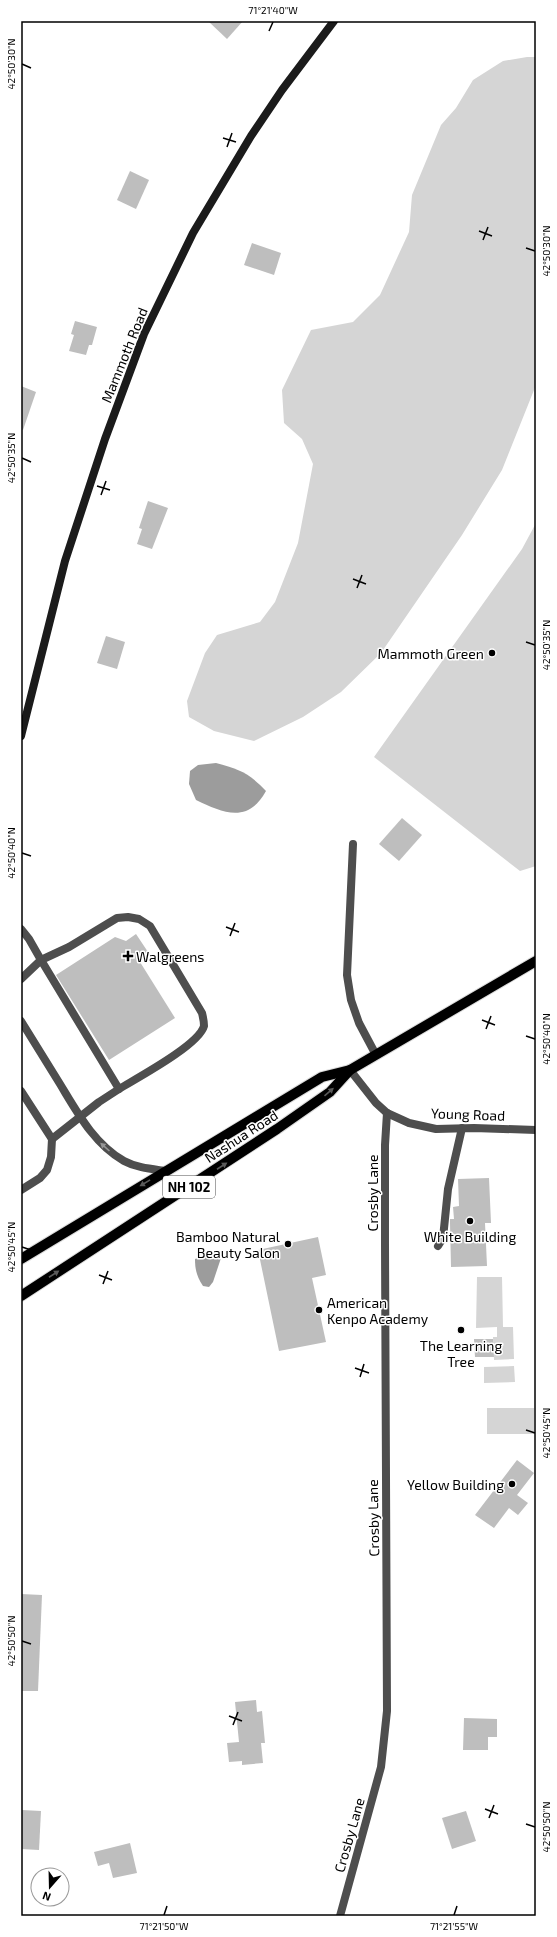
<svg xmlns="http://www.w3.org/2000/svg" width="557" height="1937" viewBox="0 0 557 1937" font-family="'Exo 2',sans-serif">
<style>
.green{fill:#d5d5d5}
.water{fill:#9c9c9c}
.building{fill:#bebebe}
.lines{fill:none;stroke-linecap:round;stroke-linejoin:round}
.primary-casing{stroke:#dbdbdb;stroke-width:12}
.service{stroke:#4e4e4e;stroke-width:8}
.minor{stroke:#4e4e4e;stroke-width:8}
.secondary{stroke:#1b1b1b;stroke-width:8}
.primary{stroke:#000;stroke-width:10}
.oneway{fill:#595959}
.oneway2{fill:#959595}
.ticks{fill:none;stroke:#000;stroke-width:1.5}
.poi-dot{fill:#000;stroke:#fff;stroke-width:1.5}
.labels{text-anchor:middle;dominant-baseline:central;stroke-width:3;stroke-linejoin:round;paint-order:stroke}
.shield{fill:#fff;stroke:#4c4c4c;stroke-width:1}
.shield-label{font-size:13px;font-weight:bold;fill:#000}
.street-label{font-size:14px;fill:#000;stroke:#fff}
.poi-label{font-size:14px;fill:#000;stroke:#fff;text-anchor:end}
.neatline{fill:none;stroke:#000;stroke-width:1.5}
.ticks-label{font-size:10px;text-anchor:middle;fill:#000}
</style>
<rect width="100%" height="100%" fill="#fff"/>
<!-- green -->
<g class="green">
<polygon points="527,57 536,57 536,385 502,470 462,535 381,653 341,692 303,717 254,741 214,731 189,717 187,701 205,653 217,635 260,622 275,602 298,543 313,464 302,439 284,423 282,390 311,330 353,322 380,295 409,232 412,195 441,125 456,108 473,80 503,61"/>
<polygon points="536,523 536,866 520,871 374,757 522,549"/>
<polygon points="477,1277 502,1277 503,1327 513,1327 514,1359 494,1360 493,1337 497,1337 497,1327 476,1328"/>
<polygon points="514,1366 515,1382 484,1383 484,1367"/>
<rect x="487" y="1408" width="47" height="26"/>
</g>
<!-- water -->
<g class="water">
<path d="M216,763c23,6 33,10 50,28 -18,33 -43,22 -70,9l-7,-16 1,-13 8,-6z"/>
<path d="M207,1254h11l3,4 -8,24 -4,5 -6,-1c-6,-9 -8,-16 -8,-27z"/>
</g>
<!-- building -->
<g class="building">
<polygon points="208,21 243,21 227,39"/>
<polygon points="130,171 149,180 136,209 117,200"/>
<polygon points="252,243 281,253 274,275 244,265"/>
<polygon points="75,321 97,327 92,345 89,345 86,355 69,351 74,335 71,334"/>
<polygon points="21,386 36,392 23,430 21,429"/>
<polygon points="148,501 168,508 152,549 137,544 142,529 139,528"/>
<polygon points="106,636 125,642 117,669 97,663"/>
<polygon points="402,818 422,835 399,861 379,844"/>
<polygon points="136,934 150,955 140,962 175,1018 109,1060 56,975 115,937 126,941"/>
<polygon points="489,1178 491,1223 485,1223 487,1266 451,1267 450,1223 450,1219 454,1219 453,1207 459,1206 458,1179"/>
<polygon points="318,1237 326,1275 312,1278 326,1342 279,1351 258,1250"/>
<polygon points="474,1339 493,1339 494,1357 475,1357"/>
<polygon points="517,1460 534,1473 517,1495 528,1503 518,1515 509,1508 494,1528 475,1515"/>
<polygon points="21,1594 42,1595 38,1691 21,1691"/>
<polygon points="256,1700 257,1712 262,1711 265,1743 261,1743 263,1763 242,1765 242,1761 229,1762 227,1743 239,1742 235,1702"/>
<polygon points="464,1718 497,1719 497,1737 488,1737 488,1750 463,1750"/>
<polygon points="22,1810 41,1811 39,1850 21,1849"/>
<polygon points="466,1811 476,1841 452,1849 442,1818"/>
<polygon points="130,1843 137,1873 113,1878 109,1863 98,1866 94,1852"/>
</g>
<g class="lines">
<!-- primary casing -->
<g class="primary-casing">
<g id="primary">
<polyline points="21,1259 322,1077 350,1070 536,961"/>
<polyline points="21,1296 277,1129 330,1092 350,1070"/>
</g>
</g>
<!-- service -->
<g class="service">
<polyline points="353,844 347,975 351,1000 359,1023 376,1055"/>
<path d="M128,917l11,2 11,7 52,87c1,4 2,9 2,13 -5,19 -67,52 -85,63l-78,-129 28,-13 48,-29z"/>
<polyline points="21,929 29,939 41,960 21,979"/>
<path d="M21,1021c13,21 26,42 39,63 17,28 34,60 64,77 13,7 28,8 42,10"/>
<polyline points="21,1091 52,1139 51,1157 47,1170 40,1178 21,1190"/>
<polyline points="52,1139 99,1102 119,1089"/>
<polyline points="438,1246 443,1238 448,1189 462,1128"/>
</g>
<!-- minor -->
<g class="minor">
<polyline points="350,1070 376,1103 387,1113 409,1123 436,1129 474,1128 536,1130"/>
<polyline points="340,1916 381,1767 387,1711 385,1244 385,1145 387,1113"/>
</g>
<!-- secondary -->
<polyline class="secondary" points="21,736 65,561 105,439 144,334 193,233 251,136 282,90 334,21"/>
<!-- primary -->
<use href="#primary" class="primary"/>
</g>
<!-- one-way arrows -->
<defs><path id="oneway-solid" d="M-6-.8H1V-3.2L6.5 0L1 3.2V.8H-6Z"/></defs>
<g class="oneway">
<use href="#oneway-solid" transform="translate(329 1092) rotate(-41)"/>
<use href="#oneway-solid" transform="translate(222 1166) rotate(-33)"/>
<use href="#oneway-solid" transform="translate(145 1183) rotate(149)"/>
<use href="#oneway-solid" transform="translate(54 1274) rotate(-33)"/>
</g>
<use class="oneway2" href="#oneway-solid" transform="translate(105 1147) rotate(-138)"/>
<!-- ticks -->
<path class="ticks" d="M269,31l4,-9M22,64l9,4M223,138l13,4M227,147l5,-14M479,231l13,5M483,240l5,-13M526,248l9,3M22,458l9,4M97,486l13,4M101,495l5,-14M353,579l13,5M357,588l5,-13M526,642l9,3M22,853l9,3M226,927l13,5M230,936l5,-13M482,1020l13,5M486,1029l5,-13M526,1036l9,3M22,1247l9,3M99,1275l13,5M103,1284l5,-13M355,1368l14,5M360,1377l4,-13M526,1430l9,3M22,1641l9,3M229,1716l13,5M233,1725l5,-13M485,1809l13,5M489,1818l5,-13M526,1824l9,3M164,1915l3,-9M454,1915l3,-9"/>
<!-- markers -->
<g class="poi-dot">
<circle cx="492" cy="653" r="4"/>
<path d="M126 950h4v4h4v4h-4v4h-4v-4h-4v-4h4z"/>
<circle cx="470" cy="1221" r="4"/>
<circle cx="288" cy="1244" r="4"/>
<circle cx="319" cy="1310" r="4"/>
<circle cx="461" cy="1330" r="4"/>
<circle cx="512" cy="1484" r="4"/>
</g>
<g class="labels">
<!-- shield labels -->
<rect class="shield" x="163" y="1176" width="52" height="22" rx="3"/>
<g class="shield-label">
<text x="189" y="1187">NH 102</text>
</g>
<!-- street labels -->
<g class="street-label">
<text transform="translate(124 355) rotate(-68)">Mammoth Road</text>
<text transform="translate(468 1114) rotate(2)">Young Road</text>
<text transform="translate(241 1136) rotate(-33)">Nashua Road</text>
<text transform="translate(372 1193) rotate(-90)">Crosby Lane</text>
<text transform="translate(373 1518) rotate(-91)">Crosby Lane</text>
<text transform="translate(349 1835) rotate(-74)">Crosby Lane</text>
</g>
<!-- poi labels -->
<g class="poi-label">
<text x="484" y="653">Mammoth Green</text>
<text x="136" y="956" text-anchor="start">Walgreens</text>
<text x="280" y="1236">Bamboo Natural<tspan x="280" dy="16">Beauty Salon</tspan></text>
<text x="470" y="1236" text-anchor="middle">White Building</text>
<text x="327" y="1302" text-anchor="start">American<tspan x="327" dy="16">Kenpo Academy</tspan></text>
<text x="461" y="1345" text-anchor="middle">The Learning<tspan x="461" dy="16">Tree</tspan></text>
<text x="504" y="1484">Yellow Building</text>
</g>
</g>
<!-- border -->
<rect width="557" height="1937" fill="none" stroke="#ffffff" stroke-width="44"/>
<!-- north arrow -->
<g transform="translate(50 1887) rotate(200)"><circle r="19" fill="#ffffff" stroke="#999999"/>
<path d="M0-3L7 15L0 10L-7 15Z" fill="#000000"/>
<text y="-6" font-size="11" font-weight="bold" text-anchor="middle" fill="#000000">N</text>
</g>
<rect x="22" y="22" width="513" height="1893" class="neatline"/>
<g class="ticks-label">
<text x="273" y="14">71°21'40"W</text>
<text transform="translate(11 64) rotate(-90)" y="4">42°50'30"N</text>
<text transform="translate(546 251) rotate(-90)" y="4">42°50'30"N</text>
<text transform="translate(11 458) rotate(-90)" y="4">42°50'35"N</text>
<text transform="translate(546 645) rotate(-90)" y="4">42°50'35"N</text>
<text transform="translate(11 853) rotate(-90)" y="4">42°50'40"N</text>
<text transform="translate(546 1039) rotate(-90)" y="4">42°50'40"N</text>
<text transform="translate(11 1247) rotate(-90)" y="4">42°50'45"N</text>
<text transform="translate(546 1433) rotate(-90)" y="4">42°50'45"N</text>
<text transform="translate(11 1641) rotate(-90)" y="4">42°50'50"N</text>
<text transform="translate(546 1827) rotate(-90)" y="4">42°50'50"N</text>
<text x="164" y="1930">71°21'50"W</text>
<text x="454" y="1930">71°21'55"W</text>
</g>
</svg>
